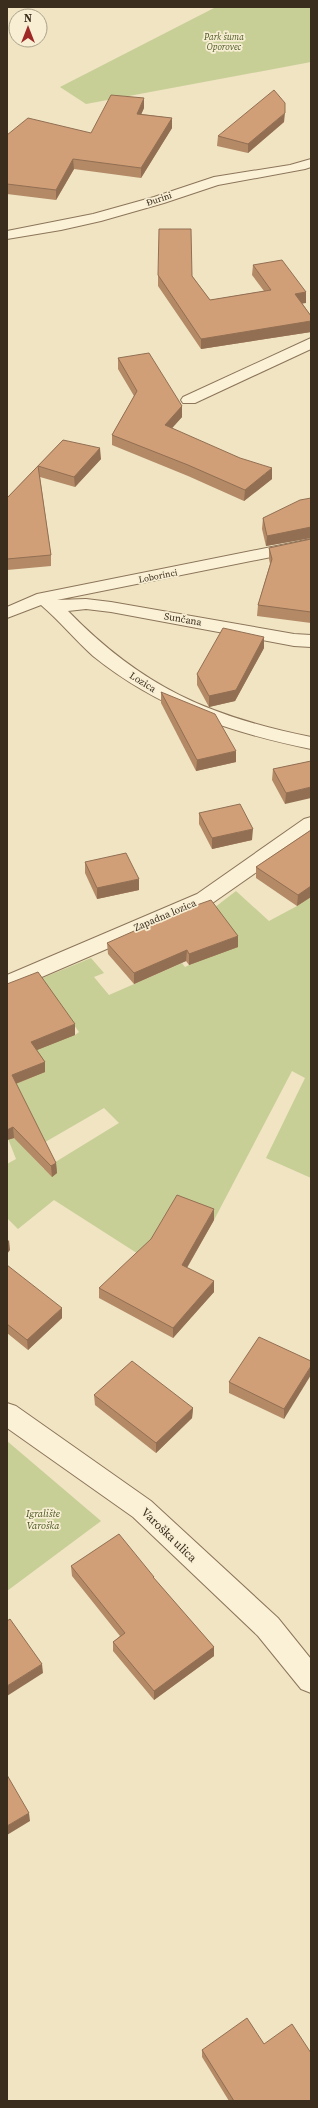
<svg xmlns="http://www.w3.org/2000/svg" width="318" height="2108" viewBox="0 0 318 2108" font-family="'Source Serif 4',serif">
<style>
.green{fill:#c7cf96;fill-rule:evenodd}
.lines{fill:none;stroke-linecap:round;stroke-linejoin:round}
.street-casing{stroke:#8c7559;stroke-width:2}
.street{fill:#faf1d7;fill-rule:evenodd}
.wall{fill:#b38966}
.shaded-wall{fill:#926f53}
.building{fill:#d09f77;stroke:#926f53}
.labels{text-anchor:middle;dominant-baseline:central;stroke-width:3.5;stroke-linejoin:round;paint-order:stroke}
.far-park-label{font-size:9px;font-style:italic;fill:#4a5823;stroke:#f7eed3}
.far-street-label{font-size:9px;fill:#3b2d1e;stroke:#f7eed3}
.street-label{font-size:10px;fill:#3b2d1e;stroke:#f7eed3}
.park-label{font-size:10px;font-style:italic;fill:#4a5823;stroke:#f7eed3}
.near-street-label{font-size:12px;fill:#3b2d1e;stroke:#f7eed3}
</style>
<rect width="100%" height="100%" fill="#f0e4c3"/>
<!-- green -->
<g class="green">
<polygon points="216,7 311,7 311,62 86,104 60,87"/>
<path d="M236,891l33,30 28,-15 14,-9v281l-45,-20 39,-80 -13,-7 -78,149 -37,-14 -34,51 -89,-57 -36,29 -11,-11v-54l9,-5 -9,-23v-94l68,-7 4,-3 -39,-53 51,-21 13,15 -10,4 15,18 73,-32 3,4 4,-2 21,-54zM104,1108l15,15 -75,46 -16,-17z"/>
<polygon points="7,1441 101,1521 7,1591"/>
</g>
<g class="lines">
<!-- street casing -->
<g class="street-casing">
<g id="street">
<polygon points="311,159 311,167 305,169 218,185 164,203 101,221 61,230 7,239 7,231 93,214 154,197 214,177 290,165"/>
<polygon points="311,338 311,349 195,403 183,403 181,400 183,397"/>
<path d="M311,539v10l-254,51 29,-1 25,3 183,32 17,1v12l-17,-1 -183,-34 -25,-3 -18,2c74,76 140,105 243,126v12c-82,-17 -152,-40 -218,-93 -18,-16 -33,-35 -52,-51l-34,13v-11l30,-13z"/>
<polygon points="311,817 311,834 211,904 7,992 7,975 197,894 304,819"/>
<polygon points="7,1403 16,1406 151,1501 278,1618 311,1659 311,1693 301,1689 258,1636 133,1517 7,1428"/>
</g>
</g>
<!-- street -->
<use href="#street" class="street"/>
</g>
<!-- wall -->
<g class="wall">
<polygon points="144,108 141,114 172,118 172,128 141,178 74,169 56,200 7,194 7,135 91,133"/>
<polygon points="284,122 248,153 217,146 218,136"/>
<polygon points="253,265 306,292 306,303 302,303 311,316 311,332 201,349 158,286 158,275 192,276 210,300 264,291 252,275"/>
<polygon points="118,358 182,406 182,417 172,428 272,479 244,501 188,476 112,445 112,435 134,396 118,369"/>
<polygon points="63,440 101,459 75,487 40,477 51,555 51,566 7,570 7,498"/>
<polygon points="311,498 311,538 266,546 262,529 263,518"/>
<polygon points="311,539 311,623 257,616 258,605 270,564 269,559 269,548"/>
<polygon points="264,648 235,701 209,707 197,685 197,674"/>
<polygon points="161,692 236,762 196,771 161,703"/>
<polygon points="311,761 285,804 272,780 273,769"/>
<polygon points="199,813 252,840 212,849 199,824"/>
<polygon points="311,830 311,897 297,906 256,878 256,867"/>
<polygon points="85,862 139,890 97,899 85,873"/>
<polygon points="107,943 238,947 189,965 186,961 134,984 108,954"/>
<polygon points="7,984 75,1035 37,1050 45,1062 45,1072 16,1084 56,1163 57,1173 52,1177 14,1138 7,1140"/>
<polygon points="214,1220 187,1268 214,1292 173,1338 99,1298 99,1288"/>
<polygon points="7,1265 62,1318 28,1350 7,1333"/>
<polygon points="311,1361 284,1419 229,1393 229,1382"/>
<polygon points="94,1395 193,1408 192,1418 156,1453 95,1405"/>
<polygon points="71,1566 154,1577 154,1579 214,1647 214,1656 154,1700 113,1651 113,1642 120,1636 72,1576"/>
<polygon points="264,2044 311,2101 229,2101 202,2057 202,2050"/>
</g>
<!-- shaded-wall -->
<g class="shaded-wall">
<polygon points="144,98 144,108 137,124 137,114"/>
<polygon points="285,113 284,122 248,153 248,144"/>
<polygon points="172,118 172,128 141,178 141,168"/>
<polygon points="73,159 74,169 56,200 56,190"/>
<polygon points="306,292 306,303 294,305 295,294"/>
<polygon points="311,321 311,332 201,349 201,339"/>
<polygon points="182,406 182,417 165,436 165,425"/>
<polygon points="100,448 101,459 75,487 74,477"/>
<polygon points="272,468 272,479 244,501 245,490"/>
<polygon points="311,527 311,538 266,546 267,536"/>
<polygon points="264,637 264,648 235,701 209,707 209,696"/>
<polygon points="236,751 236,762 196,771 197,760"/>
<polygon points="311,787 311,798 285,804 286,793"/>
<polygon points="253,829 252,840 212,849 212,838"/>
<polygon points="139,879 139,890 97,899 97,888"/>
<polygon points="311,886 311,897 297,906 298,895"/>
<polygon points="238,936 238,947 189,965 189,954"/>
<polygon points="187,950 186,961 134,984 134,973"/>
<polygon points="75,1024 75,1035 32,1052 31,1042"/>
<polygon points="45,1062 45,1072 12,1085 12,1075"/>
<polygon points="13,1127 14,1138 7,1140 7,1130"/>
<polygon points="56,1163 57,1173 52,1177 51,1166"/>
<polygon points="214,1209 214,1220 182,1276 182,1265"/>
<polygon points="9,1240 10,1250 7,1254 7,1242"/>
<polygon points="214,1281 214,1292 173,1338 173,1328"/>
<polygon points="62,1308 62,1318 28,1350 27,1340"/>
<polygon points="311,1366 311,1375 284,1419 284,1409"/>
<polygon points="193,1408 192,1418 156,1453 156,1443"/>
<polygon points="214,1647 214,1656 154,1700 154,1691"/>
<polygon points="42,1664 43,1673 7,1696 7,1686"/>
<polygon points="29,1813 30,1821 7,1835 7,1826"/>
</g>
<!-- building -->
<g class="building">
<polygon points="274,90 285,103 285,113 248,144 218,136"/>
<polygon points="111,95 144,98 137,114 172,118 141,168 73,159 56,190 7,184 7,135 28,118 91,133"/>
<polygon points="159,229 191,229 192,276 210,300 271,290 253,265 282,260 306,292 295,294 311,316 311,321 201,339 158,275"/>
<polygon points="149,353 182,406 165,425 240,458 272,468 245,490 188,465 112,435 137,391 118,358"/>
<polygon points="63,440 100,448 74,477 38,466 51,555 7,559 7,498"/>
<polygon points="311,498 311,527 267,536 263,518 300,500"/>
<polygon points="311,539 311,612 258,605 272,559 269,548"/>
<polygon points="223,628 264,637 236,690 209,696 197,674"/>
<polygon points="161,692 215,714 236,751 197,760"/>
<polygon points="311,761 311,787 286,793 273,769"/>
<polygon points="240,804 253,829 212,838 199,813"/>
<polygon points="311,830 311,886 298,895 256,867"/>
<polygon points="126,853 139,879 97,888 85,862"/>
<polygon points="211,900 238,936 189,954 187,950 134,973 107,943 177,912"/>
<polygon points="38,972 75,1024 31,1042 45,1062 12,1075 56,1163 51,1166 13,1127 7,1130 7,984"/>
<polygon points="177,1195 214,1209 182,1265 214,1281 173,1328 99,1288 151,1239"/>
<polygon points="7,1265 62,1308 27,1340 7,1324"/>
<polygon points="259,1337 311,1361 311,1366 284,1409 229,1382"/>
<polygon points="132,1361 193,1408 156,1443 94,1395"/>
<polygon points="119,1534 154,1577 153,1577 214,1647 154,1691 113,1642 125,1633 71,1566"/>
<polygon points="10,1619 42,1664 7,1686 7,1621"/>
<polygon points="7,1775 29,1813 7,1826"/>
<polygon points="247,2018 264,2044 292,2024 311,2053 311,2101 234,2101 202,2050"/>
</g>
<g class="labels">
<!-- far-park labels -->
<g class="far-park-label">
<text x="224" y="37">Park šuma<tspan x="224" dy="10">Oporovec</tspan></text>
</g>
<!-- far-street labels -->
<g class="far-street-label">
<text transform="translate(159 199) rotate(-19)">Đurini</text>
<text transform="translate(158 576) rotate(-11)">Loborinci</text>
</g>
<!-- street labels -->
<g class="street-label">
<text transform="translate(183 619) rotate(10)">Sunčana</text>
<text transform="translate(143 682) rotate(32)">Lozica</text>
<text transform="translate(165 915) rotate(-23)">Zapadna lozica</text>
</g>
<!-- park labels -->
<g class="park-label">
<text x="43" y="1513">Igralište<tspan x="43" dy="12">Varoška</tspan></text>
</g>
<!-- near-street labels -->
<g class="near-street-label">
<text transform="translate(169 1535) rotate(44)">Varoška ulica</text>
</g>
</g>
<!-- border -->
<rect width="318" height="2108" fill="none" stroke="#3b2d1e" stroke-width="16"/>
<!-- north arrow -->
<g transform="translate(28 28)"><circle r="19" fill="#f7eed3" stroke="#aca18b"/>
<path d="M0-3L7 15L0 10L-7 15Z" fill="#9e2826"/>
<text y="-6" font-size="11" font-weight="bold" text-anchor="middle" fill="#3b2d1e">N</text>
</g>
</svg>
